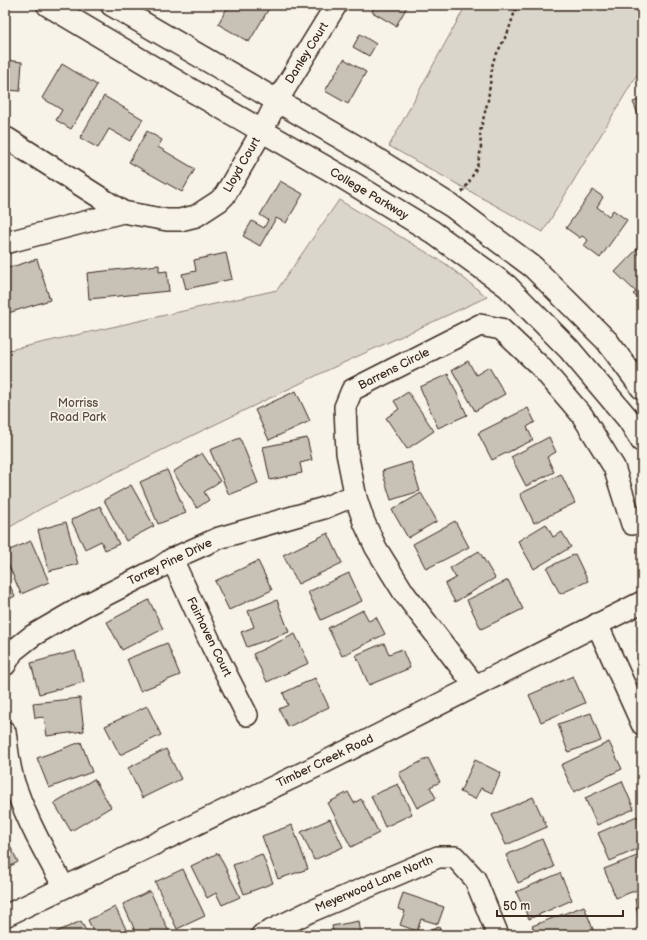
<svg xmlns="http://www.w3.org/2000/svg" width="647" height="940" viewBox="0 0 647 940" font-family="'Balsamiq Sans',sans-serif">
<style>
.green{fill:#dbd6cb;stroke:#8b8074}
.building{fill:#c8c1b6;stroke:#3b2a1e}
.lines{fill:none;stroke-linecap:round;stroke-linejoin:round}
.minor-casing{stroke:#3b2a1e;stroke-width:24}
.major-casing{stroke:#3b2a1e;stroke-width:25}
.path{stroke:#3b2a1e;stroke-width:2.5;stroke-dasharray:3 3;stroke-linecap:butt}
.minor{stroke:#f7f3e8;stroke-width:21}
.major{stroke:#f7f3e8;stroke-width:22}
.labels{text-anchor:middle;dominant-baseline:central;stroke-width:3.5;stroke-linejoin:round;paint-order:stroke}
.street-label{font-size:12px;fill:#3b2a1e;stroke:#f7f3e8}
.park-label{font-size:12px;fill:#5b4c41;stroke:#f7f3e8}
</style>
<rect width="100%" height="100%" fill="#f7f3e8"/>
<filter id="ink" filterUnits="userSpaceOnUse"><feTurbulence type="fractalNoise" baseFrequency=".025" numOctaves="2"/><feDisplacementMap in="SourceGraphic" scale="8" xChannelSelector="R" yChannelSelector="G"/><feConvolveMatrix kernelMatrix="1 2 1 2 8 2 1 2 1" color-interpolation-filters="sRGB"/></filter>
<g filter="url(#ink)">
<!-- green -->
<g class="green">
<polygon points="466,5 642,5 642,66 543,232 389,146"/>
<polygon points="339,200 446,264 487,297 330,369 42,508 5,530 5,351 277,290"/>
</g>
<!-- building -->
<g class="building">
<polygon points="229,5 271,5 249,42 218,24"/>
<polygon points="375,5 408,5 396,26 372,12"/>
<polygon points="360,34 376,44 369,56 353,47"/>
<polygon points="344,59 366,72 348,104 325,91"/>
<polygon points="5,60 22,62 20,91 5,90"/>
<polygon points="62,64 97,85 71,129 56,120 62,110 42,98"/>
<polygon points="104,96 143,119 130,141 109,129 98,148 80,138"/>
<polygon points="642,99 642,124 633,102"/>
<polygon points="147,131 162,140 158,147 195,169 182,192 129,162"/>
<polygon points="280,181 303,194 286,223 276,218 260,246 243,236 252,221 264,228 268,220 260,215"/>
<polygon points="593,190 603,197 597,207 609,216 613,210 627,220 600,258 584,246 588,240 582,236 580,238 566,228"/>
<polygon points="642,244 642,302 633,294 636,292 615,272"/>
<polygon points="226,253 232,279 186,289 182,274 196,271 194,260"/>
<polygon points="37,259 50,300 5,314 5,269"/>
<polygon points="159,265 159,272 167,271 169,291 89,299 87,273"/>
<polygon points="468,361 476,375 489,367 505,394 475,411 452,370"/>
<polygon points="448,374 467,415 438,428 420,387"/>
<polygon points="296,391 310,421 269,440 255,410"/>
<polygon points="408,392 434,431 407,449 386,418 399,409 394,401"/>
<polygon points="528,408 535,422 527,427 533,440 492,460 478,433"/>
<polygon points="549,437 556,452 547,457 554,472 526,486 511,457"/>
<polygon points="240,438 258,483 229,495 210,450"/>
<polygon points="307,438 312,460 300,463 302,473 270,480 263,447"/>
<polygon points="202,453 220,481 204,492 209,500 197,508 173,472"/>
<polygon points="411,462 420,491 391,500 382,471"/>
<polygon points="167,470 186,513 158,524 140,482"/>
<polygon points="561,474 575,503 534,523 520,494"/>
<polygon points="131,485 154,526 126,541 104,500"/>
<polygon points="421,493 437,521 408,538 392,510"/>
<polygon points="100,506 119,544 105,550 101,541 85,549 71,520"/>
<polygon points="455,521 469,547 426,569 413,544"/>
<polygon points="66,522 78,564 49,571 38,530"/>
<polygon points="546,524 553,537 562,532 571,547 534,569 518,541"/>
<polygon points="328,533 342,563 298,584 283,555"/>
<polygon points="31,541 49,582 21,594 5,557 5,552"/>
<polygon points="479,551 495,578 455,602 445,584 456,578 450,568"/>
<polygon points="575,554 588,581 560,594 547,568"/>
<polygon points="258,561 272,590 229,610 215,581"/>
<polygon points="349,573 362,601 321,620 308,592"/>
<polygon points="5,576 15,596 5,601"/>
<polygon points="508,580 523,609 481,629 467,600"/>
<polygon points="149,600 163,629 122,650 107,622"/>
<polygon points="277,600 289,632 247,647 241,632 254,627 248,611"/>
<polygon points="363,610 369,621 376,617 385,634 342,656 328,628"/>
<polygon points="295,634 309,663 267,682 253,654"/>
<polygon points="642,637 642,648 637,641"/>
<polygon points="167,643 180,675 140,691 127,659"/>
<polygon points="384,643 389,654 402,649 410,668 369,685 356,655"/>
<polygon points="75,651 84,682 39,694 31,663"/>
<polygon points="573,676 585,703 541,722 529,695"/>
<polygon points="315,678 329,707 288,727 279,709 288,705 283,693"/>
<polygon points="80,698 84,731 47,736 44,717 35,718 33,703"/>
<polygon points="147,706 161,735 120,755 105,726"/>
<polygon points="591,713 601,741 568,752 558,724"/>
<polygon points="81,742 92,772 49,788 37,758"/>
<polygon points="609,742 622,769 574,792 561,765"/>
<polygon points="166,749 181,779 142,798 128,768"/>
<polygon points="428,758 440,782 430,787 436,798 417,808 399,773"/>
<polygon points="475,760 501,773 492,793 481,788 475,799 460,792"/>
<polygon points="94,779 111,807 71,831 54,803"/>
<polygon points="622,781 634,809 597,825 585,798"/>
<polygon points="398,784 412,814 385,827 371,796"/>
<polygon points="348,792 354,803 361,799 379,833 351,847 328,803"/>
<polygon points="533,797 547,827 506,845 492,815"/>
<polygon points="637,816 642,827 642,847 610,861 598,833"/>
<polygon points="330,819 343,847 314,860 301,832"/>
<polygon points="292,825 308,869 278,879 262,836"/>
<polygon points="5,836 18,862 5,869"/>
<polygon points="542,839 554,867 518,883 506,855"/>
<polygon points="218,853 240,897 222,905 216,893 207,898 191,866"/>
<polygon points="262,854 273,883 244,894 233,865"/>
<polygon points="642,854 642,888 616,898 604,869"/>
<polygon points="183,869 205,916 177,929 155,882"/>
<polygon points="560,873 572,900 529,919 516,892"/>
<polygon points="150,891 170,934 167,935 137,935 123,904"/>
<polygon points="403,893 444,907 438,924 421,919 417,931 400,925 405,911 398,909"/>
<polygon points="642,897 642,926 640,927 635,899"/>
<polygon points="584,906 594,932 588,935 536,935 532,926"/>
<polygon points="115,907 129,935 95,935 88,920"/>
<polygon points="81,921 88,935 53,935 52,934"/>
<polygon points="359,921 361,935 334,935 332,926"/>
<polygon points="439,927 442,935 418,935"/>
</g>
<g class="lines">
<!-- minor casing -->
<g class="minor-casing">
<g id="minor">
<polyline points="5,138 8,139 123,212 167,220 180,220 196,216 219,201 225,195 262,131 277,101 336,5"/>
<polyline points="5,243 123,212"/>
<polyline points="172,559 212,646 247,715"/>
<polyline points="597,624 642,724"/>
<polyline points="5,665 13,651 32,636 82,607 159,568 172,559 219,538 324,508 343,500 356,498"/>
<polyline points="475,686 404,593 376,548 364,522 356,498 347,453 345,407 352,390 480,325 501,329 540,366 582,415 614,467 632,524"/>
<path d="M5,732c3,19 4,41 12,59 12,34 30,65 47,96"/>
<polyline points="5,916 315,767 642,602"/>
<polyline points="262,935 309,912 438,857 455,857 475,879 498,935"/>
</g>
</g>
<!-- major casing -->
<g class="major-casing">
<g id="major">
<polyline points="48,5 191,90 339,175 431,231 507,286 569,349 629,420 642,441"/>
<polyline points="112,5 362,150 453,207 533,267 607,341 642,388"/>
</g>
</g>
<!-- path -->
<polyline class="path" points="462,192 468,184 477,167 481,149 480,132 488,100 493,61 508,32 517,5"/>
<!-- minor -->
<use href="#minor" class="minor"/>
<!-- major -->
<use href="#major" class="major"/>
</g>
</g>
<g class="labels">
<!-- street labels -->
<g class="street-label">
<text transform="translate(307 53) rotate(-58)">Danley Court</text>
<text transform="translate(242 165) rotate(-60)">Lloyd Court</text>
<text transform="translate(369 194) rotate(31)">College Parkway</text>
<text transform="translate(394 369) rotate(-27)">Barrens Circle</text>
<text transform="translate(170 562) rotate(-26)">Torrey Pine Drive</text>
<text transform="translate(209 637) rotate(64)">Fairhaven Court</text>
<text transform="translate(325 761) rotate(-26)">Timber Creek Road</text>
<text transform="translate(374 884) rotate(-23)">Meyerwood Lane North</text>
</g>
<!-- park labels -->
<g class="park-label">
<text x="78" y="403">Morriss<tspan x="78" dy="14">Road Park</tspan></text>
</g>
</g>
<!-- margin -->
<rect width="647" height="940" fill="none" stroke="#f7f3e8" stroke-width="20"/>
<rect x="10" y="10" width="627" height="920" fill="none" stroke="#3b2a1e" stroke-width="1.5" filter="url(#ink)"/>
<!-- scale -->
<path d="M497 910v6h126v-6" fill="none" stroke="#3b2a1e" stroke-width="2"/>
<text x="503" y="910" font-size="12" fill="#3b2a1e" stroke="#f7f3e8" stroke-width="3" paint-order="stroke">50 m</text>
</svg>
